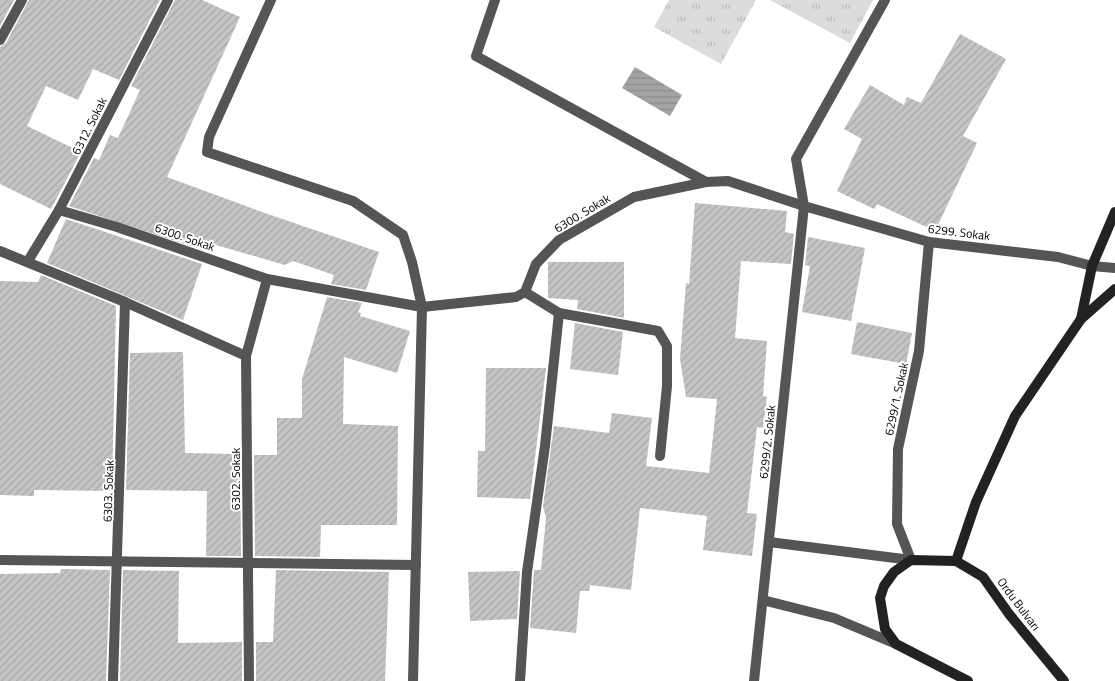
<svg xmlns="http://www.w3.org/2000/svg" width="1115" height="681" viewBox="0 0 1115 681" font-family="'Titillium Web',sans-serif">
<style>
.park{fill:url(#park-tufts)}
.water{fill:url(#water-rules)}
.building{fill:url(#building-hatch)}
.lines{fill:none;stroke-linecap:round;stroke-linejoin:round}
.street{stroke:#555;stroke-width:10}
.secondary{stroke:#222;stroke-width:10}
.labels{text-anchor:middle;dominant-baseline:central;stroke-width:4;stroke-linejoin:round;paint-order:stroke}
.street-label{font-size:12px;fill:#000;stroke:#fff}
</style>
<defs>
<pattern id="park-tufts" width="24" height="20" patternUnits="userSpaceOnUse" patternTransform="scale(1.25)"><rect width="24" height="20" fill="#dcdcdc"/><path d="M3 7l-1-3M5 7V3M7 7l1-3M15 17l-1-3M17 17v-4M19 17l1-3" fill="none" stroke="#bbb"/></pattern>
<pattern id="water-rules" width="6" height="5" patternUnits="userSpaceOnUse" patternTransform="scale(1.25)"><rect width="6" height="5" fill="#a3a3a3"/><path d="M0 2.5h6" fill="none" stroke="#8b8b8b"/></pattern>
<pattern id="building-hatch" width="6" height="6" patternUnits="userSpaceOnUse" patternTransform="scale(1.25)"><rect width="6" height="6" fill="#c4c4c4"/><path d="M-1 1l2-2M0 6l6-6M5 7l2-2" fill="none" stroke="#a7a7a7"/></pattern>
</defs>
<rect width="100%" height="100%" fill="#fff"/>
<!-- park -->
<g class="park">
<polygon points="669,0 756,0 721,64 654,27"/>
<polygon points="770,0 873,0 850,43"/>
</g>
<!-- water -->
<polygon class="water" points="635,67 682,95 670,116 622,88"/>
<!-- building -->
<g class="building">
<polygon points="0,0 14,0 0,26"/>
<polygon points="29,0 160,0 119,80 93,69 78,100 46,86 27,126 81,152 51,209 0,184 0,47 6,43"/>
<polygon points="175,0 202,0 240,17 167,177 262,212 379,252 366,290 331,284 334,275 293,261 285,265 209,243 206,251 69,206 94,158 99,160 110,135 118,138 140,90 131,86"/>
<polygon points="960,34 1006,59 963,136 977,143 935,231 877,204 874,209 837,191 862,139 844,129 870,85 904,105 907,97 921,103"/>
<polygon points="695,203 787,211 785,232 794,234 791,264 741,261 735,338 767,341 763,396 767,397 763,428 757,427 747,513 757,514 752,556 703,550 707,516 640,508 631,590 590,585 589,591 580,591 576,633 530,628 534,570 541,570 546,518 543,506 554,426 609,433 612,413 652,418 646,466 709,473 717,399 686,397 680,359 686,283 689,284"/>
<polygon points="66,219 202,264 183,320 47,263"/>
<polygon points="808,237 865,248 851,321 802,312 810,266 805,265"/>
<polygon points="548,262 624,262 624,318 577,309 578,300 548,298"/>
<polygon points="41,275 116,306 112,491 34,490 34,496 0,495 0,281 38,282"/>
<polygon points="327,297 362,303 358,312 361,313 360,316 410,331 397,373 344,357 343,424 398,426 397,525 321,525 320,557 255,556 254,455 277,455 277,418 302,418 302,379"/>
<polygon points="857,322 912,333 906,364 851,354"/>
<polygon points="575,323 623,332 618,375 570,369"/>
<polygon points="183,352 185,453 240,454 241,556 206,556 207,491 126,490 130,353"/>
<polygon points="486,368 546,368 530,499 477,497 478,451 485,451"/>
<polygon points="61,569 110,570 106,681 0,681 0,574 60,573"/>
<polygon points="123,570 179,571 178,643 242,642 242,681 120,681"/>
<polygon points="276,570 389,572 385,681 256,681 256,642 273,642"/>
<polygon points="520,571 517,619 470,621 468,572"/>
</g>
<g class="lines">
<!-- street -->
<g class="street">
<polyline points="271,0 209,137 207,152 353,201 403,235 412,262 422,307 413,681"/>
<polyline points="495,0 476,56 706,182"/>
<polyline points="0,40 22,0"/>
<polyline points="59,210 117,227 267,279 422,307 516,297 525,292 536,264 559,240 634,197 706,182 728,181 804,206 796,159 885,0"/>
<polyline points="0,251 125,302 246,356"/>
<polyline points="28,261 59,210 168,0"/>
<polyline points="525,292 559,313 658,331 667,346 667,386 660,456"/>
<polyline points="769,542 911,560 897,524 898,449 919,351 929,242"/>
<polyline points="0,560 416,565"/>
<polyline points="763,600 834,618 896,644"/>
<polyline points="113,681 125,302"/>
<polyline points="249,681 246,356 267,279"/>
<polyline points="520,681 527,572 545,446 559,313"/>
<polyline points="754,681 804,206 929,242 1058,257 1092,266 1115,268"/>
</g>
<!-- secondary -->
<g class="secondary">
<polyline points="1081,319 1092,266 1115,212"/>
<polyline points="956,561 976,502 1015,416 1081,319 1115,289"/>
<polyline points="968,681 896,644 885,629 880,598 884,586 894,572 911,560 956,561 983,577 1009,614 1064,681"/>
</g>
</g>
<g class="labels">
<!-- street labels -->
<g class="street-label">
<text transform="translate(89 126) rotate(-63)">6312. Sokak</text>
<text transform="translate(582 213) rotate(-31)">6300. Sokak</text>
<text transform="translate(959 232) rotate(7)">6299. Sokak</text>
<text transform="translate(185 237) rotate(19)">6300. Sokak</text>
<text transform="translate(896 399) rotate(-78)">6299/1. Sokak</text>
<text transform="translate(767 442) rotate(-84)">6299/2. Sokak</text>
<text transform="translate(235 479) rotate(-90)">6302. Sokak</text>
<text transform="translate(108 491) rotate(-88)">6303. Sokak</text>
<text transform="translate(1019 604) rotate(53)">Ordu Bulvarı</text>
</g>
</g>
</svg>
